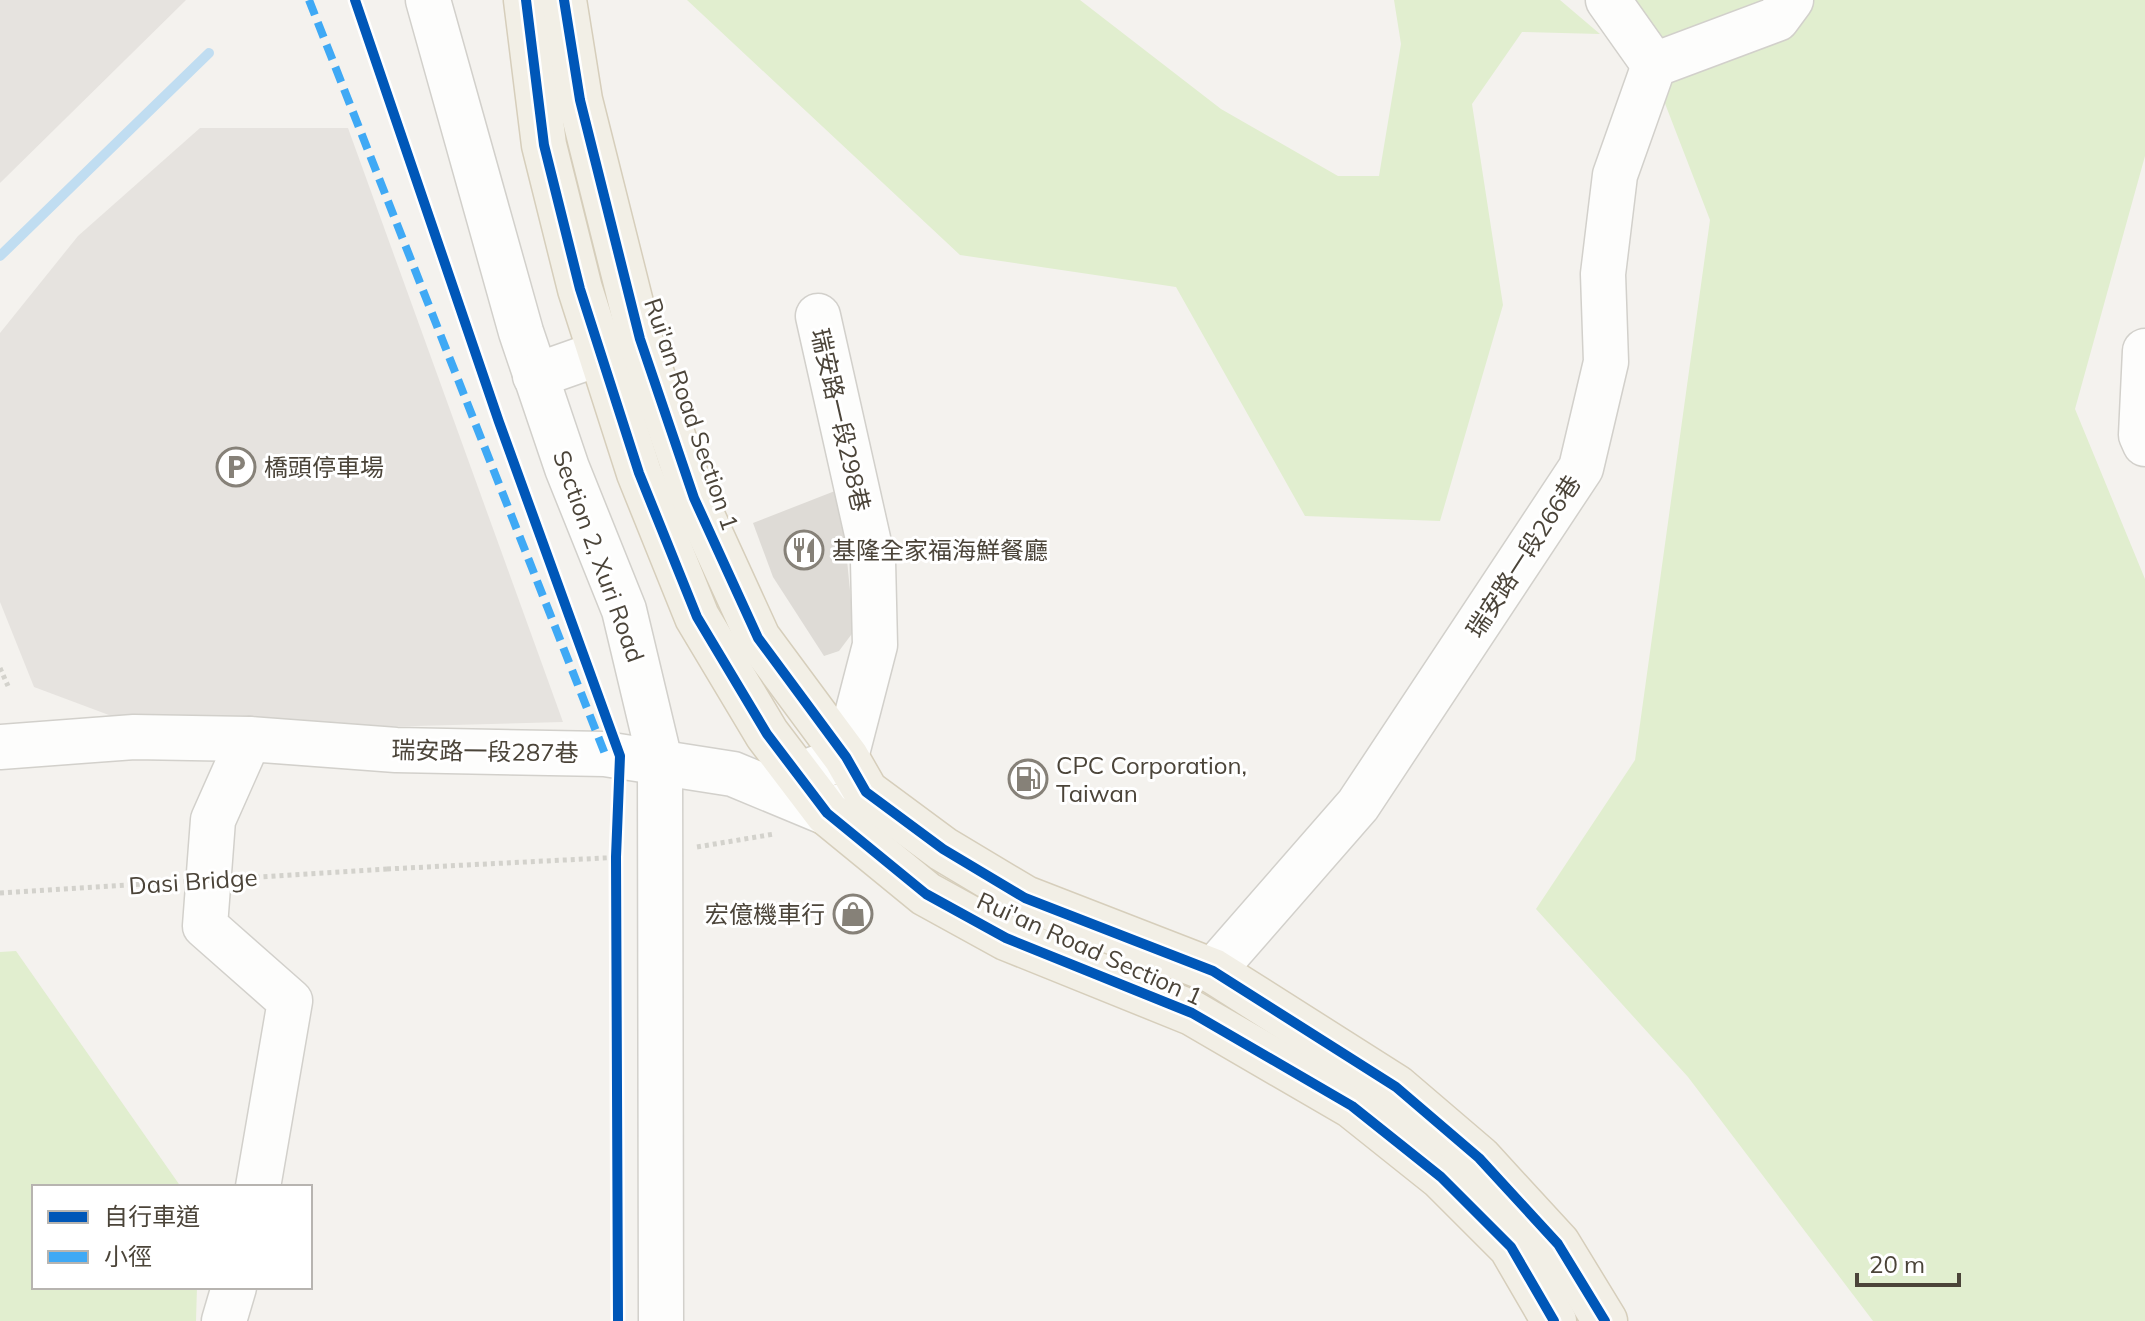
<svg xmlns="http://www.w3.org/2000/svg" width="2145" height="1321" viewBox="0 0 2145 1321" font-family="Mulish,'Noto Sans TC',sans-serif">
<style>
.green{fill:#e1eecf}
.parking{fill:#e6e3df}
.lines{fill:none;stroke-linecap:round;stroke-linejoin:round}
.stream{stroke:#c0ddf1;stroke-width:10}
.building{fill:#dedbd6}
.minor-casing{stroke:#d2d0cb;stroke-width:47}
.major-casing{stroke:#d6cebb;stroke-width:47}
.path{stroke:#d3d2cc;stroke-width:5;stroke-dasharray:4 4;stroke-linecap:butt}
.minor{stroke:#fdfdfc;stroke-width:44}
.major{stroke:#f2efe6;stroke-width:44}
.path-bridge{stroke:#d3d2cc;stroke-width:5;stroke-dasharray:4 4;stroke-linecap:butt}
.quiet{stroke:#3fa9f5;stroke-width:8;stroke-dasharray:16 8;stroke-linecap:butt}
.cycleway-casing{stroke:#fff;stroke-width:15}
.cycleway{stroke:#0057b8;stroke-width:10}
.labels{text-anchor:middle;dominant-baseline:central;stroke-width:6;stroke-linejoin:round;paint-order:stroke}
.street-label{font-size:24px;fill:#4b4439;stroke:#fff}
.poi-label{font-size:24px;fill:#4b4439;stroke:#fff;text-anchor:start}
</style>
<rect width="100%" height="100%" fill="#f4f2ee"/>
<!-- green -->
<g class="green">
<polygon points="687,0 1080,0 1221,109 1338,176 1379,176 1401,44 1394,0 1560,0 1600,34 1522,32 1472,104 1503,305 1440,521 1305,516 1176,287 960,255"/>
<polygon points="1625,0 2145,0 2145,156 2075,409 2145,579 2145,1321 1873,1321 1688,1077 1536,909 1635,760 1710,220"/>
<polygon points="16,951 181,1187 34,1187 34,1287 197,1287 196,1321 0,1321 0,952"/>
</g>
<!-- parking -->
<g class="parking">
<polygon points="0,0 186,0 0,183"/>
<polygon points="200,128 348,128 563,722 157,733 34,687 0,602 0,333 78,236"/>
</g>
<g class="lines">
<!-- stream -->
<polyline class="stream" points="0,256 209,53"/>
</g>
<!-- building -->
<polygon class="building" points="840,489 854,631 839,651 824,656 773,577 753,523"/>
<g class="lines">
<!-- minor casing -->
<g class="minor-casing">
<g id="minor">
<polyline points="428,0 521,332 567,468 624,610 660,761 661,1321"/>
<polyline points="1608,0 1654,65"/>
<polyline points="2145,351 2141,435 2145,444"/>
<polyline points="535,376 637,340"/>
<polyline points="249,739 213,820 205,926 290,1001 258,1187"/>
<polyline points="0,747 134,737 249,739 396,750 605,754 733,774 827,813 841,806"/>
<polyline points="798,775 846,757 875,645 873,561 818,316"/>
<polyline points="1213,971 1358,805 1581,468 1606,362 1603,274 1615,175 1654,65 1777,19 1791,0"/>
<polyline points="224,1321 234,1287"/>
</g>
</g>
<!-- major casing -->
<g class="major-casing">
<g id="major">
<polyline points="526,0 544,145 580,289 639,473 697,617 767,734 827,813 926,894 1006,938 1192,1013 1352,1106 1441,1177 1511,1247 1554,1321"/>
<polyline points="564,0 580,100 640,339 694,498 758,638 846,757 866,792 943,849 1025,898 1213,971 1396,1087 1479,1158 1558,1244 1605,1321"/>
</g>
</g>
<!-- path -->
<g class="path">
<polyline points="0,668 8,686"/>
<polyline points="697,847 774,834"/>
<polyline points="387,869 624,857"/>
</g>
<!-- minor -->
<use href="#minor" class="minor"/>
<!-- major -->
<use href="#major" class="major"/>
<!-- path-bridge -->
<polyline class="path-bridge" points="0,893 387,869"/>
<!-- quiet -->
<polyline class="quiet" points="309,0 605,754"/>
<!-- cycleway casing -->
<g class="cycleway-casing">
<g id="cycleway">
<polyline points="355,0 499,422 620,756 616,857 618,1321"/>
<polyline points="526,0 544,145 580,289 639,473 697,617 767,734 827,813 926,894 1006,938 1192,1013 1352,1106 1441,1177 1511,1247 1554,1321"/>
<polyline points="564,0 580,100 640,339 694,498 758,638 846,757 866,792 943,849 1025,898 1213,971 1396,1087 1479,1158 1558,1244 1605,1321"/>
</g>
</g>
<!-- cycleway -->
<use href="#cycleway" class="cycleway"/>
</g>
<!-- icons -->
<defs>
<g id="parking-ring" transform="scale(2)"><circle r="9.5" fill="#fff" stroke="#868178" stroke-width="1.5"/><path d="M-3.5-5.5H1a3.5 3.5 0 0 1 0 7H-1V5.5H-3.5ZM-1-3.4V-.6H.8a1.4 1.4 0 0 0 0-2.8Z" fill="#868178"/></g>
<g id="restaurant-ring" transform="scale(2)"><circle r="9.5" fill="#fff" stroke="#868178" stroke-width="1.5"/><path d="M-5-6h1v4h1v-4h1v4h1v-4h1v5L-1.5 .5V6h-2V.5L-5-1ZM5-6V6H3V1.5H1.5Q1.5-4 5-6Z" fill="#868178"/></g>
<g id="fuel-ring" transform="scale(2)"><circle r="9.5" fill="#fff" stroke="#868178" stroke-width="1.5"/><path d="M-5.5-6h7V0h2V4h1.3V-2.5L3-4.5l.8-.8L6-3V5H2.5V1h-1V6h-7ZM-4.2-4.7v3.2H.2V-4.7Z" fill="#868178"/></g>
<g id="shop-ring" transform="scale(2)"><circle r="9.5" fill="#fff" stroke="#868178" stroke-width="1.5"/><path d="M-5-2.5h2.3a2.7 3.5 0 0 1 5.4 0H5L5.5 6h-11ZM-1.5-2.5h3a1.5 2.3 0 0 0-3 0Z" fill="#868178"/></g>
</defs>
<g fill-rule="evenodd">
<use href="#parking-ring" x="236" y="467"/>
<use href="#restaurant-ring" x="804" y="550"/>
<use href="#fuel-ring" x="1028" y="779"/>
<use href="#shop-ring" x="853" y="914"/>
</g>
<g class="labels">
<!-- street labels -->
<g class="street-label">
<text transform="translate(692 414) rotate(71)">Rui'an Road Section 1</text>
<text transform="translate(841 420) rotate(77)">瑞安路一段298巷</text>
<text transform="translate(599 556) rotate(70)">Section 2, Xuri Road</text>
<text transform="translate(1523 556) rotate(-57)">瑞安路一段266巷</text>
<text transform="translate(485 751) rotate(1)">瑞安路一段287巷</text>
<text transform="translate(193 881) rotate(-4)">Dasi Bridge</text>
<text transform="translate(1090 948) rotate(24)">Rui'an Road Section 1</text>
</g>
<!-- poi labels -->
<g class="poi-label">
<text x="264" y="467">橋頭停車場</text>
<text x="832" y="550">基隆全家福海鮮餐廳</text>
<text x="1056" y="765">CPC Corporation,<tspan x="1056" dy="28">Taiwan</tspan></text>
<text x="825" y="914" text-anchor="end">宏億機車行</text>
</g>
</g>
<!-- legend -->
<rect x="32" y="1185" width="280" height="104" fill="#ffffff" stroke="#b7b4b0" stroke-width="2"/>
<rect x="48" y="1211" width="40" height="12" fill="#0057b8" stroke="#b7b4b0" stroke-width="2"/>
<text x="104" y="1225" font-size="24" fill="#4b4439">自行車道</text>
<rect x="48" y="1251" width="40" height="12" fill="#3fa9f5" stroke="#b7b4b0" stroke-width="2"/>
<text x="104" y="1265" font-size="24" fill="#4b4439">小徑</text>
<!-- scale -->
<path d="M1857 1273v12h102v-12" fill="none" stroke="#4b4439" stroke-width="4"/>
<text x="1869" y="1273" font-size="24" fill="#4b4439" stroke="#ffffff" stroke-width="6" paint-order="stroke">20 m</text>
</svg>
